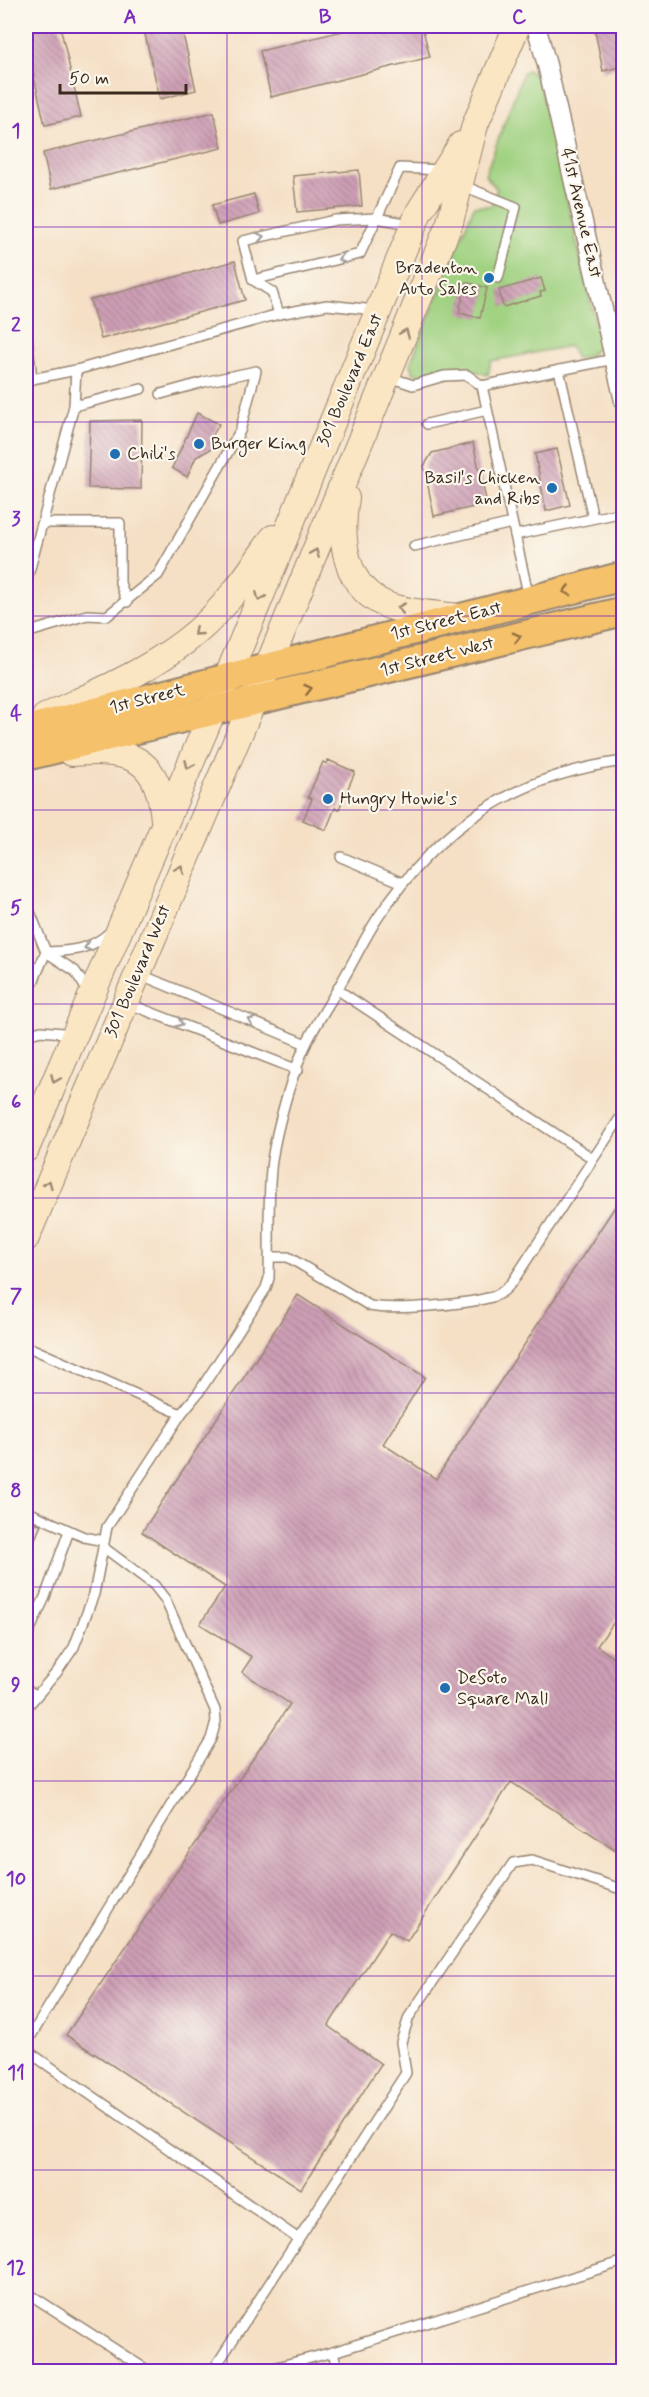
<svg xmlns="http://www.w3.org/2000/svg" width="649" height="2397" viewBox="0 0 649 2397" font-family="Mynerve,sans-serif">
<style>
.green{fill:#a1d282;stroke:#6e7e50;stroke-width:1.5}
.building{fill:url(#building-back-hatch)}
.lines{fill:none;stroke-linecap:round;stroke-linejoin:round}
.lane-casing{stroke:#988572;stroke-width:12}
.street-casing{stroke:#988572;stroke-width:21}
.secondary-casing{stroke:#988572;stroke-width:28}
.primary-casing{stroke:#988572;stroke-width:32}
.lane{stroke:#fff;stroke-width:9}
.street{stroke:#fff;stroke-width:18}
.secondary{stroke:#fbe6c4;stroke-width:26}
.primary{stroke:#f5c16b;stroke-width:28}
.oneway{stroke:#a79f9a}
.oneway2{stroke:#9b8871}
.oneway3{stroke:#8f6e41}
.grid{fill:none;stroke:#7b2cbf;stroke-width:1.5;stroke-opacity:0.55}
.poi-dot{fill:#1f6fb2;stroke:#fbf7ec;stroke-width:2}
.labels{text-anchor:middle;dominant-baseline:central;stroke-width:4.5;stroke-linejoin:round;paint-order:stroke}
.street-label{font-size:18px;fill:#3b2a1e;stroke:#fbf7ec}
.poi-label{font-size:18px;fill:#3b2a1e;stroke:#fbf7ec;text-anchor:start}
.neatline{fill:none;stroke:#7b2cbf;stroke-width:2}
.grid-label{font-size:20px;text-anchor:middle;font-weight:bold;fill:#7b2cbf}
</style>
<defs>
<pattern id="building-back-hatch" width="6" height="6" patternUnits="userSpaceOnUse" patternTransform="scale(1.5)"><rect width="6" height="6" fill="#ce9fb6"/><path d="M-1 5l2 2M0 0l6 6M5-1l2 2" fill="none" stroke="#a88293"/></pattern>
</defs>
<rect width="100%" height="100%" fill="#fbf7ec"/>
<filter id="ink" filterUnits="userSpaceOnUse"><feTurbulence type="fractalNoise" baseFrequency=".0167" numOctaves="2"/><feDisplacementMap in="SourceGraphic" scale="12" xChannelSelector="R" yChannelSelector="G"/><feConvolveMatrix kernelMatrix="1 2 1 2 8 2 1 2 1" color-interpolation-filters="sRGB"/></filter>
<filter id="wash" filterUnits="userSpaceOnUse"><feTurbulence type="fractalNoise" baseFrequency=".008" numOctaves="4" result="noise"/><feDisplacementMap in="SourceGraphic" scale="24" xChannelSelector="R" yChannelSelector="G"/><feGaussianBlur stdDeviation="1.35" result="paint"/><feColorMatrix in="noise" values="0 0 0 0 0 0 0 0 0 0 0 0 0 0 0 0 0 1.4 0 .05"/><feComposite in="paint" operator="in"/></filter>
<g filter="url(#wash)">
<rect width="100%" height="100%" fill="#f5e0c6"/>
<!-- green -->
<polygon class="green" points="527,70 538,76 598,334 599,346 589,356 576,359 570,346 491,361 488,375 465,368 447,367 422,376 413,373 410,364 474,206 491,206 497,189 485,175 523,73"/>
<g id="blocks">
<!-- building -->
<g class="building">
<polygon points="26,26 60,26 81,117 45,125 26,42"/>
<polygon points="143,26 181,26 196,90 160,99"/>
<polygon points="363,26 422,26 430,57 271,97 260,51"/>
<polygon points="594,26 624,26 624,66 603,71"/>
<polygon points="214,112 222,148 51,189 43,153"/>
<polygon points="359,170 362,206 297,212 293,176"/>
<polygon points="254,194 259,214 218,225 212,205"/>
<polygon points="235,261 245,300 101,339 90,300"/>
<polygon points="541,278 545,291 540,292 541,296 503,307 499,290"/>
<polygon points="466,282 487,288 480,318 459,313"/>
<polygon points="197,413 219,424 212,437 217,440 213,448 196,457 187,477 172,468"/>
<polygon points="142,420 141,489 88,488 90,421"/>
<polygon points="473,443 487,504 434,516 424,466 432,453"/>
<polygon points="557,449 570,505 546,511 535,454"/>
<polygon points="328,760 355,772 339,809 335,808 326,830 303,820 312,799 308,797 323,762 327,764"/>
<polygon points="624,1193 624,1608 597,1646 624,1665 624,1855 511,1782 407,1941 390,1931 328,2026 381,2064 301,2189 66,2035 290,1704 242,1672 252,1657 200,1624 225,1587 142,1532 298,1295 425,1377 383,1444 436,1479"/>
<polygon points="26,1518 41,1525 26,1560"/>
</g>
</g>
</g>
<g filter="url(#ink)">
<use href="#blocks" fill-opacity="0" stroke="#988572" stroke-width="1.5"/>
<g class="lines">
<!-- lane casing -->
<g class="lane-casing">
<g id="lane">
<polyline points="461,185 516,207 498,278"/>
<polyline points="253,280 360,254 400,168 441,170"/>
<polyline points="375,310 327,305 279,314 272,292 253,280 243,241 335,220 376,218 411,224"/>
<polyline points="26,328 32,379 26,382"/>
<polyline points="559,370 593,518"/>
<polyline points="26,374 32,379 76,370 279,314"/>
<polyline points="389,377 413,385 444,376 467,375 482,386 614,359"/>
<polyline points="482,386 529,598"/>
<polyline points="74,406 141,389"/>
<polyline points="427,424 487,410"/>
<polyline points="42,523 120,523 120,583 127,602"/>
<polyline points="515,535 624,512"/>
<polyline points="414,546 512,523"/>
<polyline points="26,583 74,406 76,370"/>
<polyline points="26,633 87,615 107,616 158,575 240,431 256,371 204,382 161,394"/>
<polyline points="341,857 403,883"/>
<polyline points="26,902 46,952 75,971 89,993"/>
<path d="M46,952c25,-1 45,-2 64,-20"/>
<polyline points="139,974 306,1044"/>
<polyline points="338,990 592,1158"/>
<polyline points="26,992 30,989 46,952"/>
<polyline points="127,1003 298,1070"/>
<polyline points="26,1035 41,1031 74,1034"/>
<polyline points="26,1051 27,1034"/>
<path d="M270,1257h18l82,49c25,5 101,-2 125,-10 8,-3 13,-9 18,-15l111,-169"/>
<path d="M26,1346l155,68 18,-22 67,-104 3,-10c1,-39 -2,-79 3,-118 5,-33 20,-88 35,-118 10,-20 23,-39 34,-59 13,-22 24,-46 38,-67 60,-90 137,-141 245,-155"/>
<polyline points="26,1511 84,1537 104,1541"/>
<polyline points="26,1638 45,1597 69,1531"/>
<polyline points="26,1690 37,1695"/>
<polyline points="26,1708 57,1672 74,1647 94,1594 107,1527 181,1414"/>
<polyline points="26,2044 211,1739 216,1721 215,1710 165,1599 154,1585 103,1547"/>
<polyline points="26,2050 297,2238"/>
<polyline points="26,2292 150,2372"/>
<polyline points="333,2352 624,2261"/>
<polyline points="212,2372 406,2073 401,2042 409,2017 513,1863 532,1860 624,1890"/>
<polyline points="258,2372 333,2352 338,2372"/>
</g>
</g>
<!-- street casing -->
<g class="street-casing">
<polyline id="street" points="536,26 547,65 624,401"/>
</g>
<!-- secondary casing -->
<g class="secondary-casing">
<g id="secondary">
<path d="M346,498c-7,41 -2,91 43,108 21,7 47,8 70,11"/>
<path d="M45,717c52,-25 108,-47 153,-86 30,-26 52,-60 75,-93"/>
<path d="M72,753c58,-4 87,3 92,67"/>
<polyline points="26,1149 227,678 419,212 461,145"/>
<polyline points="26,1238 268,666 450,222 475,125 517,26"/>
</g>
</g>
<!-- primary casing -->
<g class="primary-casing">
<g id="primary">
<polyline points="26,730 624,576"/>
<polyline points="26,756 624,611"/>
</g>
</g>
<!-- lane -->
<use href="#lane" class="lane"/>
<!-- street -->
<use href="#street" class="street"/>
<!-- secondary -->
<use href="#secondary" class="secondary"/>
<!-- primary -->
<use href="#primary" class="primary"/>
</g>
<!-- one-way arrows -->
<defs><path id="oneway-chevron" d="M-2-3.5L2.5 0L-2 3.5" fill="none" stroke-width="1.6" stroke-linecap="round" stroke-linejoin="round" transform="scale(1.5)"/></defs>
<g class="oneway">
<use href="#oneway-chevron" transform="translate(260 237) rotate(-12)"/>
<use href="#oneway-chevron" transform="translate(342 259) rotate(167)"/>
<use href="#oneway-chevron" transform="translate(88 947) rotate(162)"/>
<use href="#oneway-chevron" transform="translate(252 1021) rotate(-157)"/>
<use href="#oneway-chevron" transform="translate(179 1023) rotate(21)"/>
</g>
<g class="oneway2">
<use href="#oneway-chevron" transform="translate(405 333) rotate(-68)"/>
<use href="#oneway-chevron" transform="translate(315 553) rotate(-68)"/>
<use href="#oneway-chevron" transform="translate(260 597) rotate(112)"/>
<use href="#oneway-chevron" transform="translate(401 608) rotate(-169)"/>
<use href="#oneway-chevron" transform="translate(197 632) rotate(139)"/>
<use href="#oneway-chevron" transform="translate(189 765) rotate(114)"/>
<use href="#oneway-chevron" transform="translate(180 869) rotate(-67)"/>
<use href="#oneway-chevron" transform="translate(55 1079) rotate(113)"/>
<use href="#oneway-chevron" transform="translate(48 1184) rotate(-67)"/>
</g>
<g class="oneway3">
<use href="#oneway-chevron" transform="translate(567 591) rotate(166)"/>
<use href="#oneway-chevron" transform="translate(517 637) rotate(-14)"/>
<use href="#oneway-chevron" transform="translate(308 689) rotate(-14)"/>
</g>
</g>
<!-- grid -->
<path class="grid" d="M227,26v2346M422,26v2346M26,227h598M26,422h598M26,616h598M26,810h598M26,1004h598M26,1198h598M26,1393h598M26,1587h598M26,1781h598M26,1976h598M26,2170h598"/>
<!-- markers -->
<g class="poi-dot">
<circle cx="489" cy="278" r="6"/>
<circle cx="199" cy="444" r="6"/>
<circle cx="115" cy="454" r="6"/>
<circle cx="552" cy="488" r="6"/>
<circle cx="328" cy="799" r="6"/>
<circle cx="445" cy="1688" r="6"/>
</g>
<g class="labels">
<!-- street labels -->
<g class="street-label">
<text transform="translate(581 213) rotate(77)">41st Avenue East</text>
<text transform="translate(350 380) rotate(-67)">301 Boulevard East</text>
<text transform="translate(446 621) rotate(-14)">1st Street East</text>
<text transform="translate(437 657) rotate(-14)">1st Street West</text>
<text transform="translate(147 699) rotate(-14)">1st Street</text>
<text transform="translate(138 971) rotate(-67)">301 Boulevard West</text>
</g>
<!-- poi labels -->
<g class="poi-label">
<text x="477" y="268" text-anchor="end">Bradenton<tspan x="477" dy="21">Auto Sales</tspan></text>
<text x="211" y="444">Burger King</text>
<text x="127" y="454">Chili's</text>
<text x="540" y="478" text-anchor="end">Basil's Chicken<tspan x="540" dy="21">and Ribs</tspan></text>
<text x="340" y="799">Hungry Howie's</text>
<text x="457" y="1678">DeSoto<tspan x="457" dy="21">Square Mall</tspan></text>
</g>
</g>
<!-- margin -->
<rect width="649" height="2397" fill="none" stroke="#fbf7ec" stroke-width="66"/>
<!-- scale -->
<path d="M60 84v9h126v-9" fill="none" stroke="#3b2a1e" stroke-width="3"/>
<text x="69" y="84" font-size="18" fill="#3b2a1e" stroke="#fbf7ec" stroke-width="4.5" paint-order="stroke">50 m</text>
<rect x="33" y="33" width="583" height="2331" class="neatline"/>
<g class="grid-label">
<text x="130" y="23">A</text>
<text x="325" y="23">B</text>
<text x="519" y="23">C</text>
<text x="16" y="137">1</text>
<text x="16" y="331">2</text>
<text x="16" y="525">3</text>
<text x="16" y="720">4</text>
<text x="16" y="914">5</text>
<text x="16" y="1108">6</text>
<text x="16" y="1302">7</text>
<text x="16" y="1497">8</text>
<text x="16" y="1691">9</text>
<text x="16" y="1885">10</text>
<text x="16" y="2079">11</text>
<text x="16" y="2274">12</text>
</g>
</svg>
